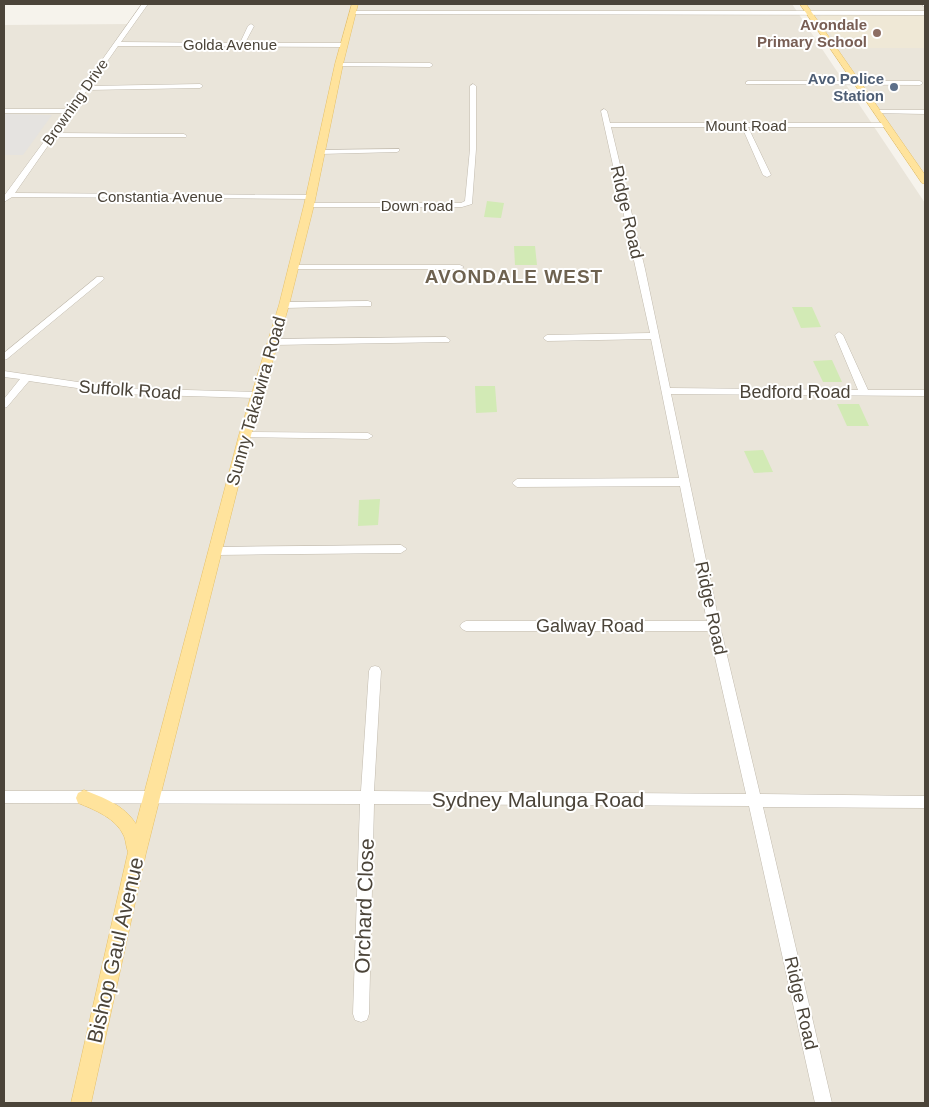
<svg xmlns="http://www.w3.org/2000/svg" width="929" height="1107" viewBox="0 0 929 1107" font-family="Helvetica,sans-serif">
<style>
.residential{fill:#eae5da}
.education{fill:#efe8d6}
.green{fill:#d2eab5}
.parking{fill:#e5e3e0}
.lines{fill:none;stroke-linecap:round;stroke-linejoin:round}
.minor-casing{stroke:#c2bbae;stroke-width:1}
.major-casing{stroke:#e6c16a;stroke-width:1}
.minor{fill:#fff;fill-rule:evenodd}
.major{fill:#ffe39c;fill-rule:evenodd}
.education-dot{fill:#8d6e63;stroke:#fff;stroke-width:2}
.service-dot{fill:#5c6f8a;stroke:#fff;stroke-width:2}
.labels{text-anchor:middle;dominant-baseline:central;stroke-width:4;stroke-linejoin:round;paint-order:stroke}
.far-education-label{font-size:15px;font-weight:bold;fill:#785e54;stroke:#fff;text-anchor:end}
.far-street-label{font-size:15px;fill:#4b4439;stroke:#fff}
.far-service-label{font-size:15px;font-weight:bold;fill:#4e5e75;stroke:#fff;text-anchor:end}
.street-label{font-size:18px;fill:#4b4439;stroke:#fff}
.far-district-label{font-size:19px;font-weight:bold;letter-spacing:1px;fill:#6e6250;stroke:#fff}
.near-street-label{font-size:21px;fill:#4b4439;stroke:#fff}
</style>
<rect width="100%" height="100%" fill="#f6f3ec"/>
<!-- residential -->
<g class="residential">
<polygon points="145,4 792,4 925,203 925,1103 4,1103 4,25 130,24"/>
<polygon points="806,4 925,4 925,176 922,174"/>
</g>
<!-- education -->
<polygon class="education" points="821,15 925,16 925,48 840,48 819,18"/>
<!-- green -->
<g class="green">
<polygon points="487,201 504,203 501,218 484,217"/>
<polygon points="514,246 535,246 537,265 515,265"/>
<polygon points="792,307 812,307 821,327 801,328"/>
<polygon points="832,360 842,382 823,382 813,361"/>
<polygon points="475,386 495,386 497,412 476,413"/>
<polygon points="837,404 859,404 869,426 847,426"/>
<polygon points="763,450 773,472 754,473 744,451"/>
<polygon points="380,499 378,525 358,526 359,500"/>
</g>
<!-- parking -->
<polygon class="parking" points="4,114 52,115 23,155 4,155"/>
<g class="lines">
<!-- minor casing -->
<g class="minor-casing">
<g id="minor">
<polygon points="142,4 148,4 121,42 240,43 248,26 251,24 254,26 245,43 344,43 347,45 344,47 118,46 90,86 200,84 203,86 200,88 87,90 57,133 184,134 187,136 186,137 54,137 15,193 311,195 315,197 314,199 12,197 4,202 4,196 65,113 4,113 4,109 67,109"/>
<polygon points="922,4 925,4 925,7 923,6"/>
<polygon points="353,11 925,11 925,15 351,14"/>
<polygon points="339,63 430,63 433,65 430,67 337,66 336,65"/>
<polygon points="748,81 920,81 923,83 920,85 746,84 746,82"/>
<polygon points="473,84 476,86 476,149 472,204 462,207 306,207 305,205 309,203 461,203 465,201 470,149 470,86"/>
<polygon points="604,109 607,111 610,123 886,123 889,125 886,127 748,127 771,175 767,177 763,175 742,127 611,127 645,269 670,388 858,390 835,335 839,332 843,335 868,390 925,390 925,396 671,394 720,626 760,794 925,796 925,808 763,807 832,1103 815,1103 749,806 374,804 369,1014 367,1020 361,1022 355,1020 353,1014 360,804 4,803 4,791 361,791 369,671 371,667 375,666 379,667 381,671 374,791 746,794 709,631 466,631 462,629 460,626 462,623 466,621 707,621 680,486 517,487 512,483 517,479 679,478 651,339 547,341 543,338 547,335 650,333 601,111"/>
<polygon points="876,110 925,110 925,114 874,113 874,111"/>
<polygon points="399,149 399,151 397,152 320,154 317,152 320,150"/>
<polygon points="290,265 460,265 464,267 460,269 293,269 289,267"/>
<polygon points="97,277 103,277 104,279 7,359 4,360 4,353"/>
<polygon points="368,301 371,302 371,306 284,308 280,305 284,302"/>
<polygon points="446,337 450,340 449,342 273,345 269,342 273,339"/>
<polygon points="4,371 118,388 256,392 261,395 256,398 118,394 29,381 7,407 4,408 4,399 20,379 4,377"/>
<polygon points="245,432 368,433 373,436 368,439 241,437 240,435 241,433"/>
<polygon points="401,545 407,549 401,553 215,555 209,551 215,547"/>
</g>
</g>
<!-- major casing -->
<g class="major-casing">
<g id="major">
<path d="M352,4h6l-15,60 -29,141 -25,100 -38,130 -105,418 -55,250h-20l57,-251c-2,-5 -2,-11 -4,-16 -8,-18 -29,-26 -46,-33l-2,-5 2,-5 6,-3c20,8 40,15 52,34l103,-389 40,-130 25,-100 31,-141z"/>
<polygon points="800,4 806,4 925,175 925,184 922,183"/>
</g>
</g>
<!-- minor -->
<use href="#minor" class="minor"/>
<!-- major -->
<use href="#major" class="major"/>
</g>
<!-- markers -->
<circle class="education-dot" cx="877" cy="33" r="5"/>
<circle class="service-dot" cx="894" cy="87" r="5"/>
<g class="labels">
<!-- far-education labels -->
<g class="far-education-label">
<text x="867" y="24">Avondale<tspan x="867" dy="17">Primary School</tspan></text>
</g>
<!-- far-street labels -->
<g class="far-street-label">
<text x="230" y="44">Golda Avenue</text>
<text transform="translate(75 102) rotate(-55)">Browning Drive</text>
<text x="746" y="125">Mount Road</text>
<text x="160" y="196">Constantia Avenue</text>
<text x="417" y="205">Down road</text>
</g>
<!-- far-service labels -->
<g class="far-service-label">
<text x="884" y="78">Avo Police<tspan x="884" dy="17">Station</tspan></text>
</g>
<!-- street labels -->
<g class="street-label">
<text transform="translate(627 212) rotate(77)">Ridge Road</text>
<text transform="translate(130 390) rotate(4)">Suffolk Road</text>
<text x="795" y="392">Bedford Road</text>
<text transform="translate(256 401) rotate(-74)">Sunny Takawira Road</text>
<text transform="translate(711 608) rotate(78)">Ridge Road</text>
<text x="590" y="626">Galway Road</text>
<text transform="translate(801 1003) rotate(77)">Ridge Road</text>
</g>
<!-- far-district labels -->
<g class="far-district-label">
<text x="514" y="276">AVONDALE WEST</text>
</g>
<!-- near-street labels -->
<g class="near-street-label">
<text x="538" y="799">Sydney Malunga Road</text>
<text transform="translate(364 906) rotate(-88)">Orchard Close</text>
<text transform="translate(115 950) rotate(-77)">Bishop Gaul Avenue</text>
</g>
</g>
<!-- border -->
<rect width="929" height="1107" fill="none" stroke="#4b4439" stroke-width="10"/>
</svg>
